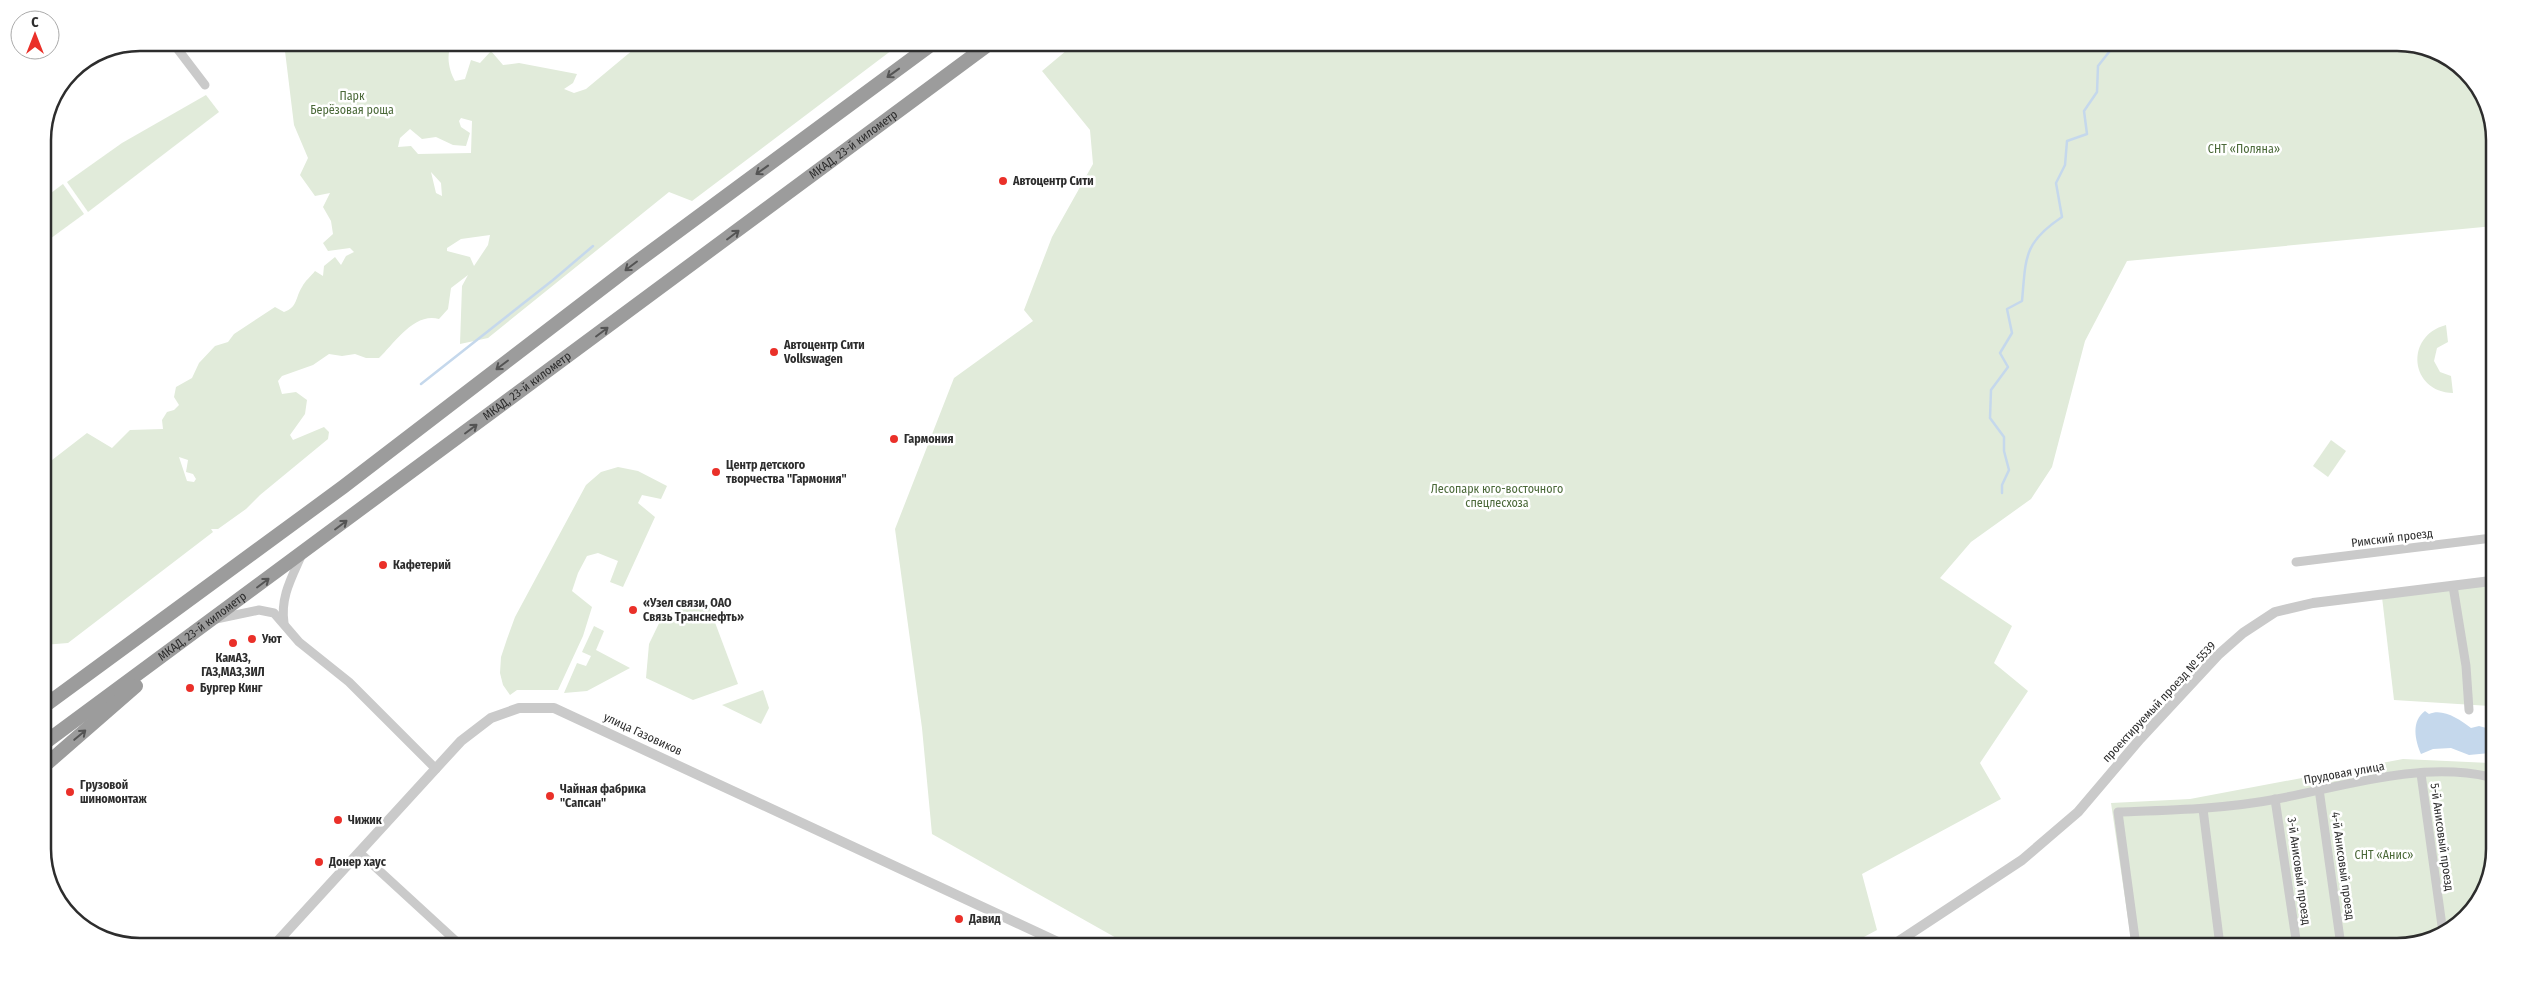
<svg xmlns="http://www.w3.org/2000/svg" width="2537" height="989" viewBox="0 0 2537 989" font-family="'Fira Sans Condensed',sans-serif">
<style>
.green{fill:#e1ebda;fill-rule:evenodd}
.water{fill:#c5d8ec}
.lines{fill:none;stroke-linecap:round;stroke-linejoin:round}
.stream{stroke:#c5d8ec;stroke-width:2.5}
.minor{stroke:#cacaca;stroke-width:9}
.tertiary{stroke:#cacaca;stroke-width:10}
.trunk{stroke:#9c9c9c;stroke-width:14}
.oneway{stroke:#545454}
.poi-dot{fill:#ea3029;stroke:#fff;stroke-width:2}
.labels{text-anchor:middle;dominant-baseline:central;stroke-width:5;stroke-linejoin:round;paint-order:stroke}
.park-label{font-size:12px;fill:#4b6939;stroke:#fff}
.street-label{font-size:12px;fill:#2d2d2d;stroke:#fff}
.poi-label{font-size:12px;font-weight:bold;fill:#2d2d2d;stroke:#fff;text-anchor:start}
.rim{fill:none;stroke:#2d2d2d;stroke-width:2.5}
</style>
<rect width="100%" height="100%" fill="#fff"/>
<!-- green -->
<g class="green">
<path d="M284,43h169c-8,10 -4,28 2,38l10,-2 6,-19 9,3 11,-12 12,14 16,-2 58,11 -4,9 -9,6 10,4 12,-4 54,-45h260l-208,157 -23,-9 -181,146 -28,6 2,-58 6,-11 -17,13 -3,21 -9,10c-25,-7 -45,25 -60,39h-13l-11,-4 -13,2 -13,-2 -16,11 -31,11 -4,5 4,13 14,-2 11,8 -2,14 -15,21 3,5 31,-13 5,5 -1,7 -68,56 -14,14 -28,20h-7l2,3 -145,111 -25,2v-178l44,-34 25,15 18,-18 33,-1 -1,-9 5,-8 7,-2 5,-5 -5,-8 2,-10 16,-9 7,-15 16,-17 13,-4 6,-8 41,-27 9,5c14,-5 11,-14 18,-25 3,-6 9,-11 13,-16l8,5 1,-10 11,-9 6,8 5,-9 8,-4 -4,-4 -22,3 -5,-8 10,-9 -2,-13 -8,-14 7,-14 -15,3 -15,-21 8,-17 -14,-33zM461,118l11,3 -1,32 -53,1 -7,-8 -13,1 2,-9 10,-9 12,10 14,-2 17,8 13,1 4,-13 -9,-6 -2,-6zM431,172l10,11 1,13 -6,-3zM490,235l-2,10 -14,21 -4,-9 -23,-6v-3l14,-9zM179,457l9,3 -2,12 7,2 3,5 -2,3 -7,-1z"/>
<polygon points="1073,45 2429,48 2474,80 2494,133 2494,226 2127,261 2085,341 2052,467 2031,499 1971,542 1940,578 2012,626 1994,663 2028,691 1980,763 2001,799 1862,874 1877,930 1849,945 1650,945 1648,939 1540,945 1127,944 932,834 922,728 895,529 954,378 1033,321 1024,310 1052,237 1093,164 1090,130 1042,71"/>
<polygon points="206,95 219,112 88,212 67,182 122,143"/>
<polygon points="63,184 84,214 43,244 43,199"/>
<path d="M2446,325l2,17 -11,6 -3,13 6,11 11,4 2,17c-43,-1 -49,-57 -7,-68z"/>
<polygon points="2331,440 2346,451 2328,477 2313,466"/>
<polygon points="618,467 638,471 667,486 661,499 642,495 638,503 655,517 623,587 610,582 618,561 598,553 587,556 578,573 572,591 592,607 583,636 558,690 517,690 510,695 503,685 500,673 501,657 507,639 515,617 586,485 601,472"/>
<polygon points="2491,584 2490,706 2394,700 2382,597"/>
<polygon points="707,601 738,684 693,700 646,678 649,644 663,615"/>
<polygon points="594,626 604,631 596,650 630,668 587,691 564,693 577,663 586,666 591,656 582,652"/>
<polygon points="763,690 769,708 761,724 722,705"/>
<polygon points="2403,759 2490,763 2489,881 2451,930 2397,946 2132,946 2111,803 2190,799"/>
</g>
<!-- water -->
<path class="water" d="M2425,711l4,3c14,-6 30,5 42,14l8,-2 11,3v24l-21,2 -18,-7 -18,1 -12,5c-6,-14 -10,-33 4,-43z"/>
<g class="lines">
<!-- stream -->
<g class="stream">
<polyline points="421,384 553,280 593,246"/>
<path d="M2002,493v-8l7,-15 -5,-19v-14l-14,-19 1,-28 17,-23 -8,-14 12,-20 -5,-24 15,-8c4,-43 1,-58 40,-84l-6,-34 9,-18 2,-24 20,-7 -3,-23 13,-19 1,-26 15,-19"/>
</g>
<!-- minor -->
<g class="minor">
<polyline points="173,43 205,85"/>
<polyline points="2296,562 2492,538"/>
<polyline points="2453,586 2466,666 2469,710"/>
<polyline points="216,619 259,610 274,613 299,642 349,682 436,769"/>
<path d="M284,623c-4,-26 8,-46 18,-69"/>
<polyline points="2421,774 2443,933"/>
<polyline points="2319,789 2341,946"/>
<polyline points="2275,799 2297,946"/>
<polyline points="2203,809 2220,946"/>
<polyline points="360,853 457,942"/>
<path d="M2136,946l-18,-134c53,-2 107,-3 159,-13 68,-13 144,-38 213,-22"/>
</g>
<!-- tertiary -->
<g class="tertiary">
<polyline points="277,942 461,741 491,718 519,708 554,708 1060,943"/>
<polyline points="1893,945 2022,860 2078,812 2140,739 2218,655 2243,633 2275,612 2313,603 2491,581"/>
</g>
<!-- trunk -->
<g class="trunk">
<polyline points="43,707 343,487 634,264 932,44"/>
<path id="s1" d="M43,744l946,-700"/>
<polyline points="43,767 136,686"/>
</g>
</g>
<!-- one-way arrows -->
<defs><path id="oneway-shaft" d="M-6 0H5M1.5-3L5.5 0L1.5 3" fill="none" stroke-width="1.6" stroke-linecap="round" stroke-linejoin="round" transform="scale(1.25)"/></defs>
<g class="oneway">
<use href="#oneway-shaft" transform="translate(893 73) rotate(144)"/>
<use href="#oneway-shaft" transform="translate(762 170) rotate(144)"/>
<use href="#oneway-shaft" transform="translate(733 235) rotate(-37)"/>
<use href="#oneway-shaft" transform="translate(631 266) rotate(143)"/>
<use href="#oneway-shaft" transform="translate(602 332) rotate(-37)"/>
<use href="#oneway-shaft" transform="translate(502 365) rotate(143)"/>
<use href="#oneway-shaft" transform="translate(471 429) rotate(-37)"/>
<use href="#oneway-shaft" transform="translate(341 525) rotate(-37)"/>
<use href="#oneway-shaft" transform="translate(263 583) rotate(-37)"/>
<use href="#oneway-shaft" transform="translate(80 735) rotate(-40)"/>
</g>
<!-- markers -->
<g class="poi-dot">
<circle cx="1003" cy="181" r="5"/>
<circle cx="774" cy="352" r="5"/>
<circle cx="894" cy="439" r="5"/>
<circle cx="716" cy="472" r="5"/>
<circle cx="383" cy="565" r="5"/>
<circle cx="633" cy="610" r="5"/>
<circle cx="252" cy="639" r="5"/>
<circle cx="233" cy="643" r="5"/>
<circle cx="190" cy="688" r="5"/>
<circle cx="70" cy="792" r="5"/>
<circle cx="550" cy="796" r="5"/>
<circle cx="338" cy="820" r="5"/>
<circle cx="319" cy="862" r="5"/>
<circle cx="959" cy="919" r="5"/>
</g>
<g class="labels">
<!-- park labels -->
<g class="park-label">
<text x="352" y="96">Парк<tspan x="352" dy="14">Берёзовая роща</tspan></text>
<text x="2244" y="149">СНТ «Поляна»</text>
<text x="1497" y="489">Лесопарк юго-восточного<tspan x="1497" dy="14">спецлесхоза</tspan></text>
<text x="2384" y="855">СНТ «Анис»</text>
</g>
<!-- street labels -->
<g class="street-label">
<text stroke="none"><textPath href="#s1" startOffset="1008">МКАД, 23-й километр</textPath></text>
<text stroke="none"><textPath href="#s1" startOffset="602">МКАД, 23-й километр</textPath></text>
<text transform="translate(2392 538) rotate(-7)">Римский проезд</text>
<text stroke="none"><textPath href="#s1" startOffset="198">МКАД, 23-й километр</textPath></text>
<text transform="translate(2159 702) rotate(-47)">проектируемый проезд № 5539</text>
<text transform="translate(643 734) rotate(25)">улица Газовиков</text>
<text transform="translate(2344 773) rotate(-10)">Прудовая улица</text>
<text transform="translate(2442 837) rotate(82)">5-й Анисовый проезд</text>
<text transform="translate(2343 866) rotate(82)">4-й Анисовый проезд</text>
<text transform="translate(2299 871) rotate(82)">3-й Анисовый проезд</text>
</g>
<!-- poi labels -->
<g class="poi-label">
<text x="1013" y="181">Автоцентр Сити</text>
<text x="784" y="345">Автоцентр Сити<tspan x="784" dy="14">Volkswagen</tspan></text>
<text x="904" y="439">Гармония</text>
<text x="726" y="465">Центр детского<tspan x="726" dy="14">творчества "Гармония"</tspan></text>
<text x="393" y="565">Кафетерий</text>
<text x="643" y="603">«Узел связи, ОАО<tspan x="643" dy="14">Связь Транснефть»</tspan></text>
<text x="262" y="639">Уют</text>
<text x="233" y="658" text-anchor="middle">КамАЗ,<tspan x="233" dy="14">ГАЗ,МАЗ,ЗИЛ</tspan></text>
<text x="200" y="688">Бургер Кинг</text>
<text x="80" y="785">Грузовой<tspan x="80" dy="14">шиномонтаж</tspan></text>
<text x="560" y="789">Чайная фабрика<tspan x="560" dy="14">"Сапсан"</tspan></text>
<text x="348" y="820">Чижик</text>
<text x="329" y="862">Донер хаус</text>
<text x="969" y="919">Давид</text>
</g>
</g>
<!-- crop -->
<path d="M0 0H2537V989H0ZM140 51H2397A89 89 0 0 1 2486 140V849A89 89 0 0 1 2397 938H140A89 89 0 0 1 51 849V140A89 89 0 0 1 140 51Z" fill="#fff" fill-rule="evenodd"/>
<path class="rim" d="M140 51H2397A89 89 0 0 1 2486 140V849A89 89 0 0 1 2397 938H140A89 89 0 0 1 51 849V140A89 89 0 0 1 140 51Z"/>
<!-- north arrow -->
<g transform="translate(35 35)"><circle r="24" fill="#ffffff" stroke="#ababab"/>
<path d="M0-4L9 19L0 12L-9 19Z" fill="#ea3029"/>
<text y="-8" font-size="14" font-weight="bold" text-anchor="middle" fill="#2d2d2d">С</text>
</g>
</svg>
